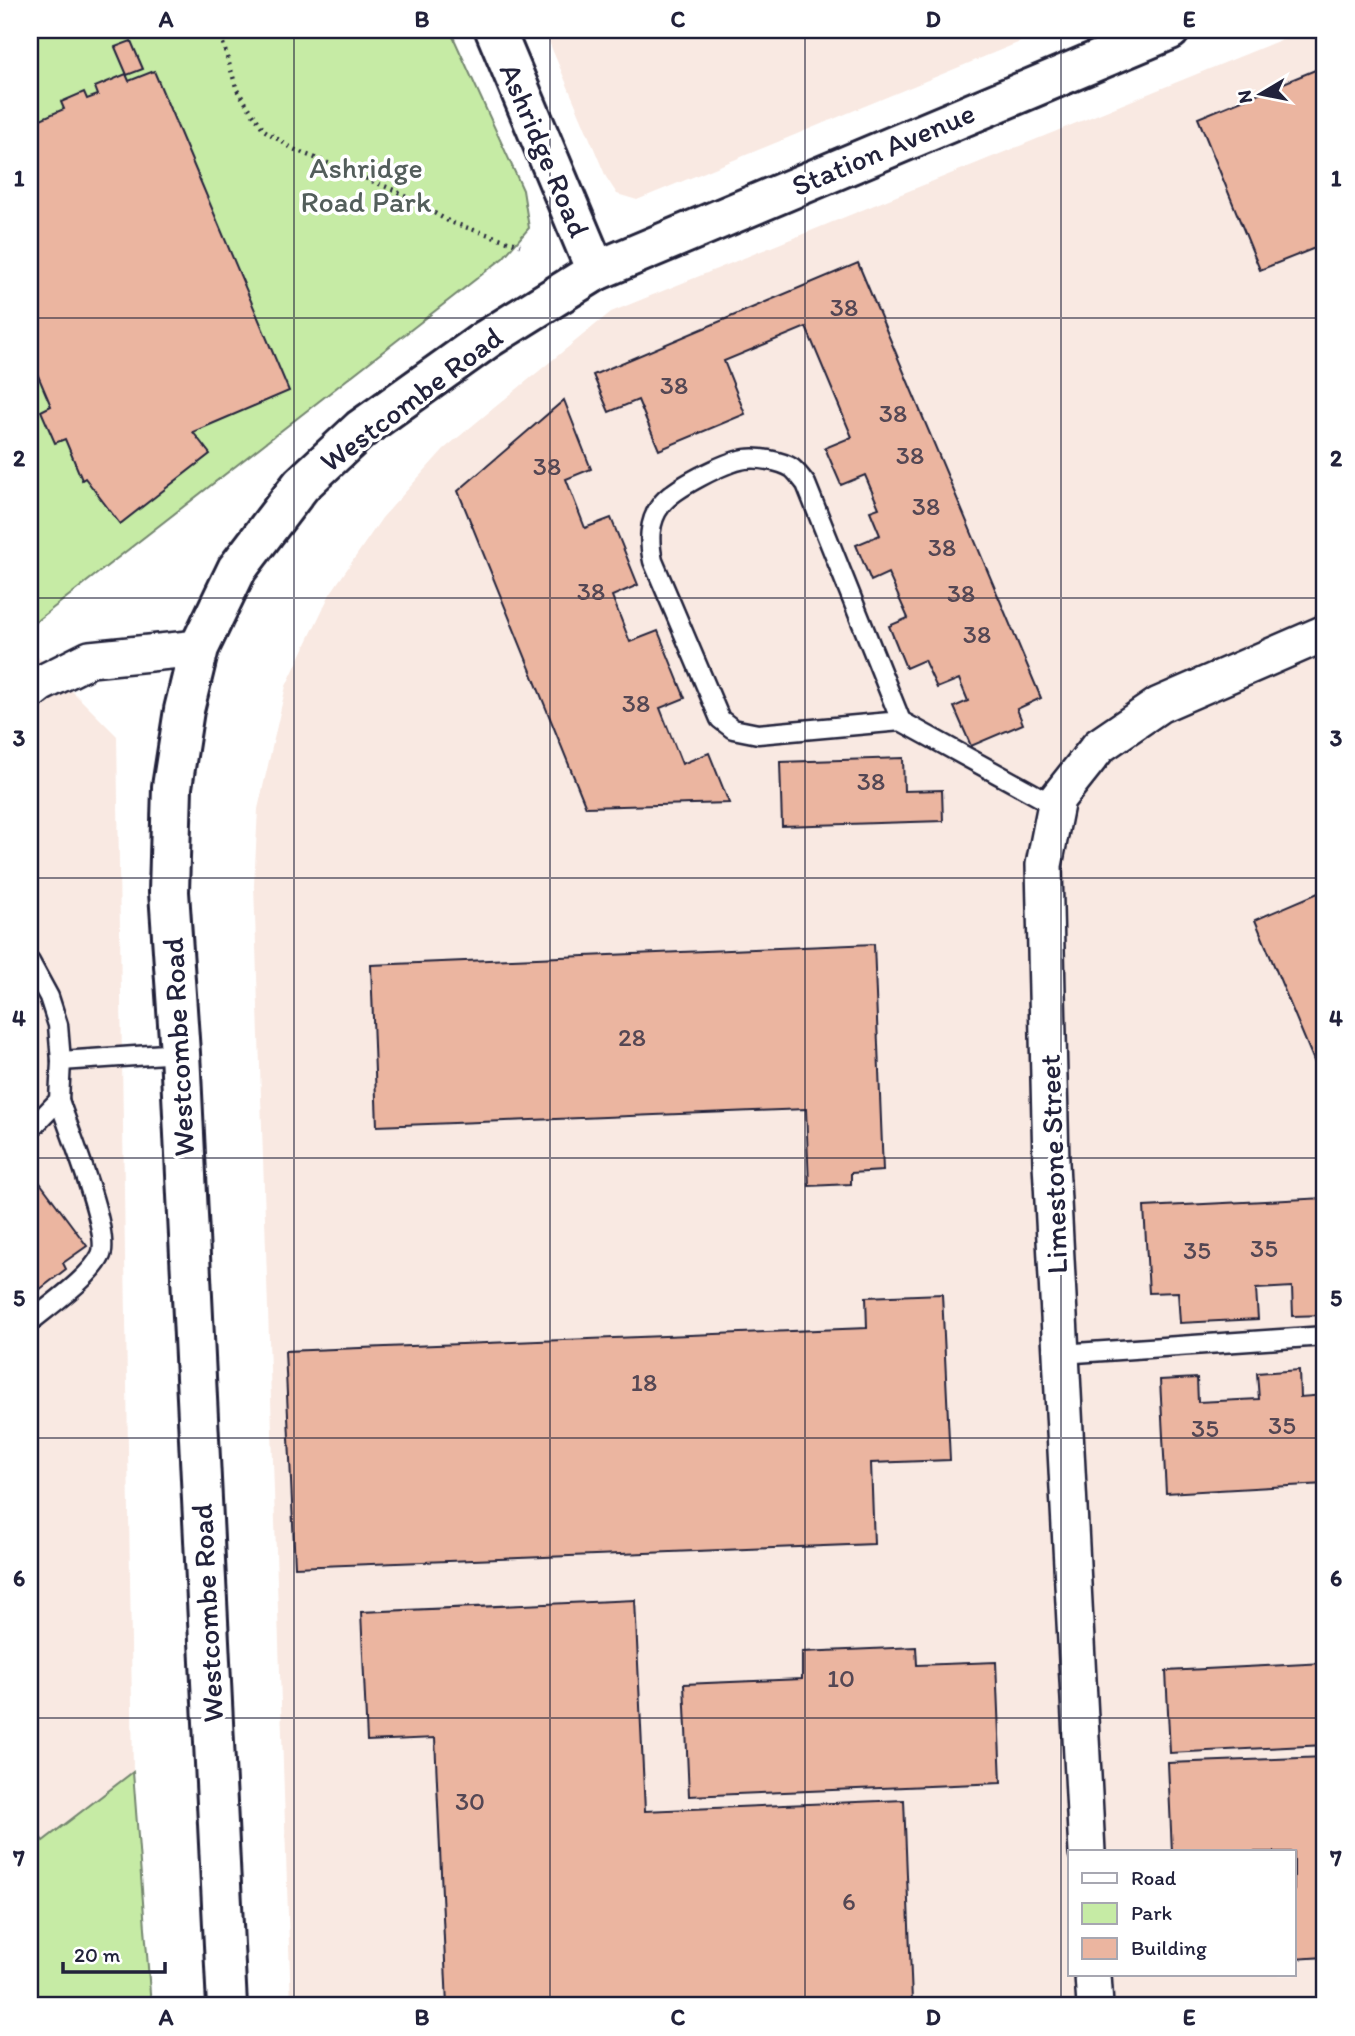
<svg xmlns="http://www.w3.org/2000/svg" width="1355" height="2036" viewBox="0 0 1355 2036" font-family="Itim,sans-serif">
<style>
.built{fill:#f9e9e2;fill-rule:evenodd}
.green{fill:#c6eba5;stroke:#748670;stroke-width:2}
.building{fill:#ebb5a0;stroke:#22223b;stroke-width:2}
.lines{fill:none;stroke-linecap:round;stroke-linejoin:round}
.lane-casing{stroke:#22223b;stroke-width:23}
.street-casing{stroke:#22223b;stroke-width:40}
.secondary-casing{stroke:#22223b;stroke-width:44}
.path{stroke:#22223b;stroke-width:4.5;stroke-dasharray:2 5;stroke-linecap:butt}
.lane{stroke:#fff;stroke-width:18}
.street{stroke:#fff;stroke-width:35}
.secondary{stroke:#fff;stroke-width:38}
.grid{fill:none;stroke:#22223b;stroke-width:2;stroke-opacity:0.55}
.labels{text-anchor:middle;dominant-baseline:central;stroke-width:7;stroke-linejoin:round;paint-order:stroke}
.number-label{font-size:26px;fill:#544754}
.street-label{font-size:30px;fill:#22223b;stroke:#fff}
.park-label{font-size:30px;fill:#535e5b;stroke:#fff}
.neatline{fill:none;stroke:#22223b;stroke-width:2.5}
.grid-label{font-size:23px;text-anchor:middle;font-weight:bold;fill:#22223b}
</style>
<rect width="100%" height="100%" fill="#fff"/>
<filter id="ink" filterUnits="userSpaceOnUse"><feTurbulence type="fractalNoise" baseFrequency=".0143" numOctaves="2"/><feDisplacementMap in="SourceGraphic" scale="14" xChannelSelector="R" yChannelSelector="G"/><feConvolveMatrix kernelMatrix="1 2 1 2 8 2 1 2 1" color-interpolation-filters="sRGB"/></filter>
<g filter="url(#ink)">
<!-- built -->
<g class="built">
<polygon points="544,30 1049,30 637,200 617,194 606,177"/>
<path d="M1305,30h20v1976h-1034l-37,-1121 4,-76 28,-123 44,-92 52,-76 62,-69 167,-137zM1070,1852h224v123h-224z"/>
<polygon points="30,649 117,736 133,1772 42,1841 30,1825"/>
</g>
<!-- green -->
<g class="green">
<polygon points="30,30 450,30 523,190 529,228 503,258 30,626"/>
<polygon points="133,1772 151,2006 30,2006 30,1825 43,1841"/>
</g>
<!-- building -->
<g class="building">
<polygon points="131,41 143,69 127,75 115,47"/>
<polygon points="1325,66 1325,244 1260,270 1198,118"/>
<polygon points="154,71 289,391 193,432 210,454 120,524 85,478 82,480 65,439 55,443 41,411 51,406 30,357 30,115 33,113 36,121 64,109 61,102 84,92 87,99 98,95 95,87 126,74 129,81"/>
<polygon points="858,263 1041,698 1017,709 1023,724 971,746 954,707 968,701 959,679 937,688 924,660 906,668 889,626 908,618 888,573 871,581 856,545 880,535 870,511 879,508 865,475 841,485 825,448 852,437 806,327 724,361 745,414 659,450 638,400 609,412 593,375"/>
<polygon points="564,400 591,469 566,479 585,528 611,518 638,585 612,596 630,642 658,631 685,698 660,708 682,764 709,753 729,803 586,807 458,491"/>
<polygon points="903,758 904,791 942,790 943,821 782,826 780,762"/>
<polygon points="1325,890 1325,1087 1255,920"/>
<polygon points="874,944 883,1171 851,1173 851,1184 809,1186 806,1109 377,1126 371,965"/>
<polygon points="32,1172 87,1246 63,1263 66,1269 30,1297 30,1173"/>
<polygon points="1325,1198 1325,1315 1293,1316 1292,1287 1256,1289 1258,1319 1180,1323 1178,1292 1149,1293 1144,1207"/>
<polygon points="942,1294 950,1460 871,1463 874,1544 295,1567 285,1351 867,1328 866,1297"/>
<polygon points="1299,1370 1300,1397 1325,1395 1325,1484 1166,1493 1160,1380 1197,1378 1198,1402 1259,1399 1257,1373"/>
<polygon points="635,1600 645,1811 904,1800 912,2001 798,2006 654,2006 654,2002 550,2006 447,2006 435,1738 367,1741 361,1612"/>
<polygon points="916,1647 917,1665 996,1662 1001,1783 689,1796 684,1684 802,1679 802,1652"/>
<polygon points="1325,1663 1325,1745 1170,1753 1166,1671"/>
<polygon points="1325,1757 1325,1957 1294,1959 1294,1852 1172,1852 1168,1763"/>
</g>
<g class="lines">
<!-- lane casing -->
<g class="lane-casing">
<g id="lane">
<path d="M901,721l-95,-237c-4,-5 -9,-12 -14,-16 -11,-7 -34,-11 -47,-9 -20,3 -72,29 -84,46 -13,17 -12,37 -8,56l67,158 13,10 25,5 143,-13 155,85"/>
<polyline points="30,962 49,997 58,1025 61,1061 59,1100 30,1130"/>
<polyline points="61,1061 180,1053"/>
<path d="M30,1322c19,-16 61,-45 71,-67 10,-23 -33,-127 -42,-155"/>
<polyline points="1061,1354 1325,1336"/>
</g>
</g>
<!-- street casing -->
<g class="street-casing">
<g id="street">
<polyline points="30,692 40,684 90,659 199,648"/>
<polyline points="1087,1852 1051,1163 1044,865 1057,799 1099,746 1159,705 1325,633"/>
<polyline points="1093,1975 1095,2006"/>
</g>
</g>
<!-- secondary casing -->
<g class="secondary-casing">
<g id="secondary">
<polyline points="495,30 596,271"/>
<polyline points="227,2006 180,1053 169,892 172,787 184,710 199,648 237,569 301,485 361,429 487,339 596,271 1170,30"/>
</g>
</g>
<!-- path -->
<polyline class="path" points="219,30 237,90 264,130 293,149 394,190 450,222 520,245"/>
<!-- lane -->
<use href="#lane" class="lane"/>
<!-- street -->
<use href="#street" class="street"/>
<!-- secondary -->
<use href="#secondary" class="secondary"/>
</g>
</g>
<!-- grid -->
<path class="grid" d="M294,30v1976M550,30v1976M805,30v1976M1061,30v1976M30,318h1295M30,598h1295M30,878h1295M30,1158h1295M30,1438h1295M30,1718h1295"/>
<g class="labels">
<!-- number labels -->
<g class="number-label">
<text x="844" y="307">38</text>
<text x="674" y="385">38</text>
<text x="893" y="413">38</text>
<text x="910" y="455">38</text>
<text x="547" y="466">38</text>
<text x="926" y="506">38</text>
<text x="942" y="547">38</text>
<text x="591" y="591">38</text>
<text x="961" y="593">38</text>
<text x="977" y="634">38</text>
<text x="636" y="703">38</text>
<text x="871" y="781">38</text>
<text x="632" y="1037">28</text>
<text x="1264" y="1248">35</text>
<text x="1197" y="1250">35</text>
<text x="644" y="1382">18</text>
<text x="1282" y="1425">35</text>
<text x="1205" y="1428">35</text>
<text x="841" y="1678">10</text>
<text x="470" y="1801">30</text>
<text x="849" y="1901">6</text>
</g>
<!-- street labels -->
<g class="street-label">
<text transform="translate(883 149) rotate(-23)">Station Avenue</text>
<text transform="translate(545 150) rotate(67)">Ashridge Road</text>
<text transform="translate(411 399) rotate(-37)">Westcombe Road</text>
<text transform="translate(178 1047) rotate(-93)">Westcombe Road</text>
<text transform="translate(1053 1164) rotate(-92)">Limestone Street</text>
<text transform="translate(207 1613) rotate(-93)">Westcombe Road</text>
</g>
<!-- park labels -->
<g class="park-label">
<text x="366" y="167">Ashridge<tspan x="366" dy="34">Road Park</tspan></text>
</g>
</g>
<!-- margin -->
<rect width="1355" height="2036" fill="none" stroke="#fff" stroke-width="77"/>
<!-- legend -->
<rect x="1068" y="1850" width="228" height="126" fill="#ffffff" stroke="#a7a7b1" stroke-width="2"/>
<rect x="1082" y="1873" width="35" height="10" fill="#ffffff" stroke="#a7a7b1" stroke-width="2"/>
<text x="1131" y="1885" font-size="21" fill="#22223b">Road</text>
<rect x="1082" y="1903" width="35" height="21" fill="#c6eba5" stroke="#a7a7b1" stroke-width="2"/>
<text x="1131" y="1920" font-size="21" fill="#22223b">Park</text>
<rect x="1082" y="1938" width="35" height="21" fill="#ebb5a0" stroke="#a7a7b1" stroke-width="2"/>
<text x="1131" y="1955" font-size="21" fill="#22223b">Building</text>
<!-- north arrow -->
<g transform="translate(1261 94) rotate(260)" stroke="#ffffff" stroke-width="5" paint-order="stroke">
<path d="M0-5L12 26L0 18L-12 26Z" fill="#22223b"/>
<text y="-10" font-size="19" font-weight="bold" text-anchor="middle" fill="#22223b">N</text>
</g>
<!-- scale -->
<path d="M63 1962v10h102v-10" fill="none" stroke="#22223b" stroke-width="3.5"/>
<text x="74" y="1962" font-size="21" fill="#22223b" stroke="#ffffff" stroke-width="5" paint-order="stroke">20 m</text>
<rect x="38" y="38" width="1278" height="1959" class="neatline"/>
<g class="grid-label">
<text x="166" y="27">A</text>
<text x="422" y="27">B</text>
<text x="678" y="27">C</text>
<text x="933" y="27">D</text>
<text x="1189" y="27">E</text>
<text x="19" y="186">1</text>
<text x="1336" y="186">1</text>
<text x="19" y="466">2</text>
<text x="1336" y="466">2</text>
<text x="19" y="746">3</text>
<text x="1336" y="746">3</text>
<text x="19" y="1026">4</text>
<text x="1336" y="1026">4</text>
<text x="19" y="1306">5</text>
<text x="1336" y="1306">5</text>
<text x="19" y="1586">6</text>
<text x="1336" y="1586">6</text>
<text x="19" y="1866">7</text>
<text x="1336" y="1866">7</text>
<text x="166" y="2025">A</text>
<text x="422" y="2025">B</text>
<text x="678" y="2025">C</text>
<text x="933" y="2025">D</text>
<text x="1189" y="2025">E</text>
</g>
</svg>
